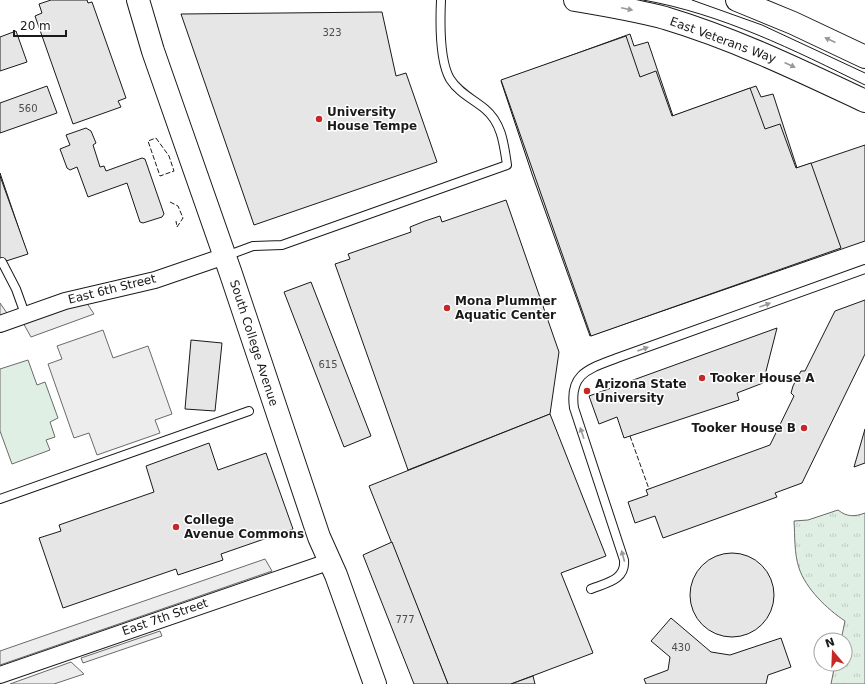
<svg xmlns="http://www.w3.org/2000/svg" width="865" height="684" viewBox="0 0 865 684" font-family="'DejaVu Sans',sans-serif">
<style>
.grass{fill:#e0efe3;stroke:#6a6a6a}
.park{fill:url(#park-tufts);stroke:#6a6a6a}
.parking{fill:#ededed;stroke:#6a6a6a}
.building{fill:#e6e6e6;stroke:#1a1a1a}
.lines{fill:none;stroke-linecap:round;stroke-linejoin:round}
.lane-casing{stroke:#1a1a1a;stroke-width:10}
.street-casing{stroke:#1a1a1a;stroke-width:18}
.secondary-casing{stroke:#1a1a1a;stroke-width:24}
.lane{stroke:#fff;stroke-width:8}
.street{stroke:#fff;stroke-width:16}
.secondary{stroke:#fff;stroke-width:22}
.tram{stroke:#1a1a1a;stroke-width:1}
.fence{stroke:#1a1a1a;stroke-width:1;stroke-dasharray:5 2;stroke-linecap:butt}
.oneway{fill:#989898}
.poi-dot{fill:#c62828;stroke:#fff;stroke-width:1.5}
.labels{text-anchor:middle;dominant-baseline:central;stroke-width:3;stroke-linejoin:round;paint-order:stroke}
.number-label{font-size:10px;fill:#4d4d4d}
.street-label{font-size:12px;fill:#1a1a1a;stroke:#fff}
.poi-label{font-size:12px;font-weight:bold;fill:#1a1a1a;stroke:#fff;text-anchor:start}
</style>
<defs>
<pattern id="park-tufts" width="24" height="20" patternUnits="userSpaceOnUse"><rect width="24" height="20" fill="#e0efe3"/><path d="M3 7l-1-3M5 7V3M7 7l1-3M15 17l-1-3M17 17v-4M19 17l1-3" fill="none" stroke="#c0ccc2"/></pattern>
</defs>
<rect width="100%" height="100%" fill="#fff"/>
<!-- grass -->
<polygon class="grass" points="28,360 37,385 45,382 58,418 50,422 55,437 46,440 50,450 12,464 0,431 0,369"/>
<!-- park -->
<path class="park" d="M838,510c9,7 16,7 27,3v171h-34l4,-20h10v-24h-4l4,-19c-18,-12 -39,-32 -46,-53 -5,-15 -4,-32 -5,-47l14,-1z"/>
<!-- parking -->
<g class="parking">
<polygon points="79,291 94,314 31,337 22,321 0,329 0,303 9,316"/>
<polygon points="103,330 113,358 148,346 172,414 155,420 160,433 97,455 89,433 74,438 48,364 62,359 57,346"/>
<polygon points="265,559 272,571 0,665 0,651"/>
<polygon points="160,631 162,636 83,663 81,658"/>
<polygon points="71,662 84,674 54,684 10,684"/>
</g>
<!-- building -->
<g class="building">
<polygon points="51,0 87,0 88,3 92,2 126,98 118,101 121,107 73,124 35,16 42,13 39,4"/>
<polygon points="382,12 396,76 406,73 437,162 254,225 181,14"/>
<polygon points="16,31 27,62 0,71 0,37"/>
<polygon points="630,34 634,46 648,42 673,116 756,86 761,97 773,94 797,168 865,145 865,241 590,336 533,177 501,81"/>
<polygon points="626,36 640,77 656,71 672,116 750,88 765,129 780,124 796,168 811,163 841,248 591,336 501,80"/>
<polygon points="47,86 57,113 0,133 0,103"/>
<polygon points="86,128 91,131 96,143 93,145 100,167 104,166 106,171 142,158 145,159 164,214 162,217 143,223 140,222 127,183 88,197 77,167 70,170 67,168 60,149 70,145 66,135"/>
<polygon points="0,173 27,253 0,262"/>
<polygon points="0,176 28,254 0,263"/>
<polygon points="506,200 559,352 550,414 408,470 335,264 350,259 348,254 411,232 410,227 425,221 440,216 442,222"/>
<polygon points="311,282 371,436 344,447 284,292"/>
<polygon points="865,300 865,354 802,483 775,493 777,497 663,538 655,516 635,523 628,502 648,495 646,490 770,445 794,396 791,393 793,386 801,371 805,371 835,311"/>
<polygon points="777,328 763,383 737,393 739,400 624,438 617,417 599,424 589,396"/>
<polygon points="191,340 222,343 215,411 185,409"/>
<polygon points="550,414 606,556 561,573 593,653 511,684 448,684 369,486"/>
<polygon points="865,429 865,463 854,467"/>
<polygon points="209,443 218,470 266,453 293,529 221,554 223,560 178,575 176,569 63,608 39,538 61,531 59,525 154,492 146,466"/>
<polygon points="392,542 448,684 414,684 363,555"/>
<circle cx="732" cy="595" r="42"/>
<polygon points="671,618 711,652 730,655 781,638 791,667 768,675 766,684 646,684 644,679 668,670 670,657 651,641"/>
<polygon points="533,676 535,684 511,684"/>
</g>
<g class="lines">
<!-- lane casing -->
<g class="lane-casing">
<g id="lane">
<path d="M226,256l27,-10 29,-1 225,-80c-3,-20 -5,-42 -22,-56 -12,-10 -26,-16 -35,-30 -11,-19 -10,-57 -9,-79"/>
<polyline points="2,262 16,289 25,314"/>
<polyline points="0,499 249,411"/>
<path d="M591,589c15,-6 35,-9 33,-29l-50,-152c-5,-35 15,-39 43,-50l248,-89"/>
</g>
</g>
<!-- street casing -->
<g class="street-casing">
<g id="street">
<polyline points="0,324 65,301 155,280 225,256"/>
<polyline points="0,675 331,561"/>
</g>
</g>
<!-- secondary casing -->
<g class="secondary-casing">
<g id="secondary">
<polyline points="138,0 153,51 231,274 319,537 336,575 375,684"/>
<path d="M575,0c30,5 60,10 90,18 70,21 134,52 200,83"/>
<polyline points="737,0 793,23 865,57"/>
</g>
</g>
<!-- lane -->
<use href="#lane" class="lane"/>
<!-- street -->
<use href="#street" class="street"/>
<!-- secondary -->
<use href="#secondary" class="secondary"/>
<!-- tram -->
<g class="tram">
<path d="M643,0c79,14 151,50 222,85"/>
<polyline points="692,0 762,25 865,73"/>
</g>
<!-- fence -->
<g class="fence">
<polygon points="156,138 169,156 174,171 160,176 148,141"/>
<polyline points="170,202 178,206 183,218 177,227 176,221"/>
<polyline points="630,436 649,489"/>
</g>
</g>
<!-- one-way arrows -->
<defs><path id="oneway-solid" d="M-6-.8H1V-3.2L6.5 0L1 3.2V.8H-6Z"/></defs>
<g class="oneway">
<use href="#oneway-solid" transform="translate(627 9) rotate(12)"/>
<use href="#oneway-solid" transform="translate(830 40) rotate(-155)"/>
<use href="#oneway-solid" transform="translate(790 65) rotate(25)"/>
<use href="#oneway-solid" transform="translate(765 305) rotate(-20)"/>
<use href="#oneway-solid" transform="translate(643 349) rotate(-20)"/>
<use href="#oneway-solid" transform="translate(582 433) rotate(-109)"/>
<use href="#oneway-solid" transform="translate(623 556) rotate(-105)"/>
</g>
<!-- markers -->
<g class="poi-dot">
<circle cx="319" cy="119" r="4"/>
<circle cx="447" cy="308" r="4"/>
<circle cx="702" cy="378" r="4"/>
<circle cx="587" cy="391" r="4"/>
<circle cx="804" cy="428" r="4"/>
<circle cx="176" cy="527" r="4"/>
</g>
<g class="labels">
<!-- number labels -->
<g class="number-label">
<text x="332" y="32">323</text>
<text x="28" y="108">560</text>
<text x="328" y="364">615</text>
<text x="405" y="619">777</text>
<text x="681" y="647">430</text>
</g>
<!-- street labels -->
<g class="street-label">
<text transform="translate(723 40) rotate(20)">East Veterans Way</text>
<text transform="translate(112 289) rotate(-14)">East 6th Street</text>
<text transform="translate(254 343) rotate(72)">South College Avenue</text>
<text transform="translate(165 617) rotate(-19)">East 7th Street</text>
</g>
<!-- poi labels -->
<g class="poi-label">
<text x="327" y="112">University<tspan x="327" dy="14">House Tempe</tspan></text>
<text x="455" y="301">Mona Plummer<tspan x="455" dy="14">Aquatic Center</tspan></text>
<text x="710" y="378">Tooker House A</text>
<text x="595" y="384">Arizona State<tspan x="595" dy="14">University</tspan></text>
<text x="796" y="428" text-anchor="end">Tooker House B</text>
<text x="184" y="520">College<tspan x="184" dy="14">Avenue Commons</tspan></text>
</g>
</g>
<!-- north arrow -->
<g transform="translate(833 652) rotate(341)"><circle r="19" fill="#ffffff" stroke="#a3a3a3"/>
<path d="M0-3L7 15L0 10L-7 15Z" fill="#c62828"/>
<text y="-6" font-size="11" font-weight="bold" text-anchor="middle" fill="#1a1a1a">N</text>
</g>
<!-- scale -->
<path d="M14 30v6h52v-6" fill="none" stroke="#1a1a1a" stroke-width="2"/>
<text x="20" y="30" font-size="12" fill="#1a1a1a" stroke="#ffffff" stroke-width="3" paint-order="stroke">20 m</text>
</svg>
